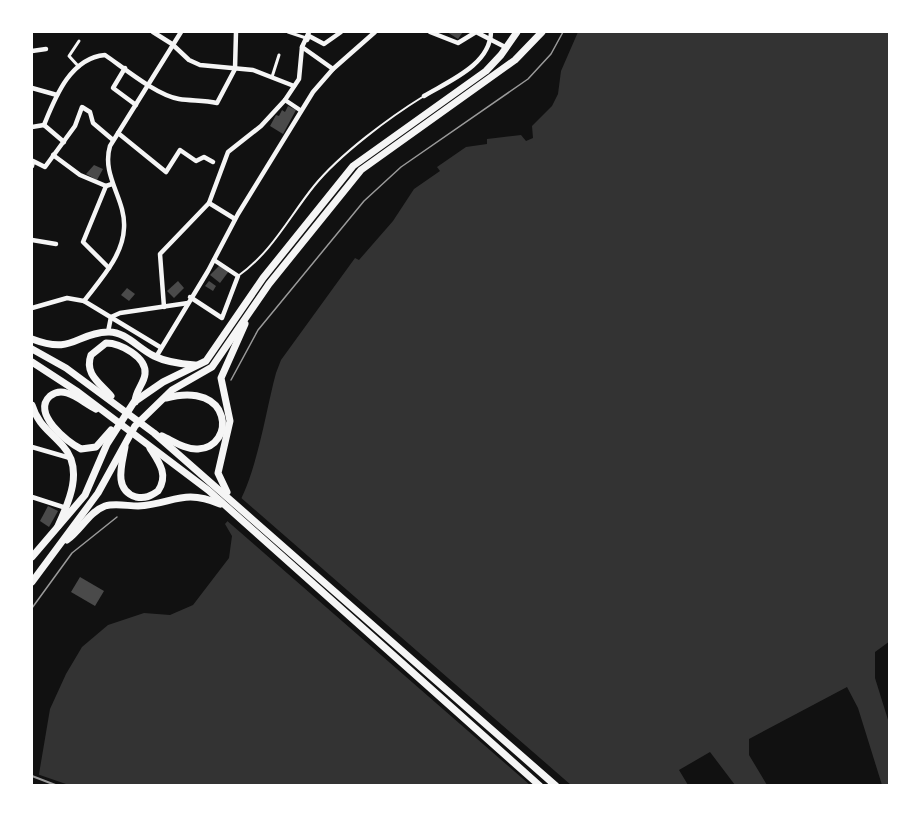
<svg xmlns="http://www.w3.org/2000/svg" width="921" height="817" viewBox="0 0 921 817" font-family="'Public Sans',sans-serif">
<style>
.water{fill:#333}
.pier{fill:#111}
.building{fill:#4a4a4a}
.lines{fill:none;stroke-linecap:round;stroke-linejoin:round}
.service{stroke:#f5f5f5;stroke-width:2}
.pedestrian{stroke:#f5f5f5;stroke-width:3}
.minor{stroke:#f5f5f5;stroke-width:4.5}
.primary{stroke:#f5f5f5;stroke-width:7}
.tram{stroke:#9a9a9a;stroke-width:1.5}
.rail{stroke:#9a9a9a;stroke-width:2}
</style>
<rect width="100%" height="100%" fill="#111"/>
<!-- water -->
<path class="water" d="M578,32h311l1,609 -15,11v26l14,45v62h-7l-24,-77 -11,-21 -98,52v16l18,30h-32l-25,-33 -31,18 9,15 -651,1 13,-77 16,-35 16,-27 26,-22 36,-12 26,2 23,-10 36,-47 3,-22 -7,-12c30,-33 39,-107 51,-151l5,-13 74,-102 4,2 34,-39 21,-32 26,-18 -3,-4 29,-20 21,-3v-5l34,-4 5,6 7,-3 -1,-12 20,-20 6,-12 3,-23z"/>
<!-- pier -->
<g class="pier">
<polygon points="239,496 571,785 530,785 225,519 234,510"/>
<polygon points="37,774 63,783 69,785 34,786"/>
</g>
<!-- building -->
<g class="building">
<polygon points="447,32 463,32 458,39"/>
<polygon points="288,106 296,110 283,134 270,126 276,115 279,116 282,110 285,112"/>
<polygon points="94,165 103,169 97,180 86,174"/>
<polygon points="220,265 229,271 220,283 210,275"/>
<polygon points="178,281 184,288 174,298 167,291"/>
<polygon points="209,281 216,286 213,291 205,286"/>
<polygon points="127,288 135,294 129,301 121,295"/>
<polygon points="48,506 58,511 49,527 40,521"/>
<polygon points="80,577 104,591 95,606 71,592"/>
</g>
<g class="lines">
<!-- service -->
<path class="service" d="M238,276c34,-24 51,-59 76,-90 26,-32 76,-69 110,-90"/>
<!-- pedestrian -->
<g class="pedestrian">
<polyline points="288,32 306,38"/>
<polyline points="79,67 69,56 79,41"/>
<polyline points="272,77 279,55"/>
</g>
<!-- minor -->
<g class="minor">
<polyline points="153,32 172,44 189,60 200,65 253,70 294,86"/>
<polyline points="430,32 458,43 476,32 507,48"/>
<polyline points="307,40 309,36 324,44 341,32"/>
<polyline points="302,47 333,69"/>
<polyline points="32,51 46,49"/>
<polyline points="125,68 113,88 136,105"/>
<polyline points="32,88 57,95"/>
<path d="M424,96c25,-15 66,-31 67,-64"/>
<polyline points="285,100 300,110"/>
<path d="M44,125c11,-27 26,-67 61,-70 19,13 51,40 74,44 13,2 25,1 38,4l18,-34 1,-37"/>
<polyline points="44,125 64,142"/>
<polyline points="32,127 44,125"/>
<polyline points="118,133 166,172 180,150 196,161 204,157 213,162"/>
<polyline points="53,155 80,175 106,186"/>
<polyline points="32,166 33,161 45,167 75,126 82,107 90,112 93,123 113,140"/>
<polyline points="209,203 235,219"/>
<polyline points="32,240 56,244"/>
<polyline points="109,268 83,242 106,186 112,184"/>
<polyline points="190,297 222,318 238,276 214,260"/>
<path d="M84,301c16,-21 39,-45 40,-73 2,-29 -23,-52 -14,-82l71,-114"/>
<polyline points="164,307 160,254 209,203 228,152 261,126 285,100 299,79 302,47 309,32"/>
<polyline points="32,308 67,298 84,301 160,347"/>
<polyline points="108,332 111,317 120,313 188,303"/>
<polyline points="156,357 208,271 238,214 313,92 333,69 375,32"/>
<polyline points="32,447 70,458"/>
<polyline points="32,497 66,508"/>
</g>
<!-- primary -->
<g class="primary">
<path d="M32,339c42,16 43,-6 76,-7 17,-1 31,17 46,24 12,6 27,8 41,9"/>
<polyline points="32,349 66,368 154,433 556,786"/>
<polyline points="32,362 78,392 208,490 540,786"/>
<path d="M111,396c-11,-13 -27,-22 -20,-41l15,-12c14,0 41,14 39,31 -1,10 -10,17 -10,28"/>
<path d="M32,405c6,20 18,26 31,41 21,23 6,56 -5,80"/>
<path d="M96,409c-10,-5 -19,-13 -29,-16 -6,-2 -12,-1 -17,3 -19,17 17,46 31,53l15,-2 15,-17"/>
<path d="M162,436c11,5 24,14 36,13 38,-2 35,-69 -32,-51"/>
<path d="M125,447c-3,17 -12,43 11,50 9,2 15,-1 22,-6 11,-16 1,-29 -8,-43"/>
<polyline points="227,492 218,473 230,421 221,378 245,324"/>
<path d="M67,540c14,-10 22,-28 38,-34 10,-3 23,0 33,0 35,-2 45,-18 82,-2"/>
<polyline points="32,557 85,495 107,444 134,402 163,382 206,361 263,278 353,166 486,71 501,55 517,32"/>
<polyline points="32,582 98,493 135,426 172,390 212,367 269,284 361,170 515,60 542,32"/>
</g>
<!-- tram -->
<g class="tram">
<polyline points="231,380 258,330 364,201 401,167 528,79 551,54 563,32"/>
<polyline points="32,608 72,553 117,517"/>
</g>
<!-- rail -->
<polyline class="rail" points="32,776 58,786"/>
</g>
<!-- border -->
<rect width="921" height="817" fill="none" stroke="#ffffff" stroke-width="66"/>
</svg>
